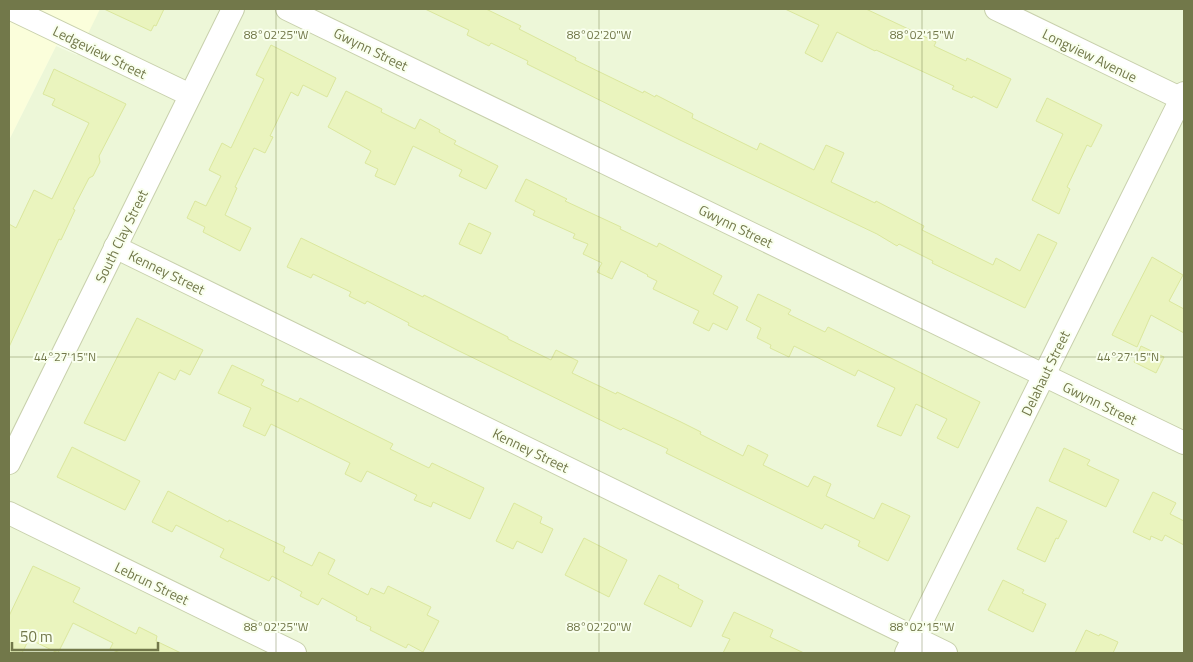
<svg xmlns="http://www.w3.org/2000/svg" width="1193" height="662" viewBox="0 0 1193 662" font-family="'Titillium Web',sans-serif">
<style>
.residential{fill:#edf7d8}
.commercial{fill:#fbfedb}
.building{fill:#eaf4be;stroke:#dbe79d}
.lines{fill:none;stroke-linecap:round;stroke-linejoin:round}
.minor-casing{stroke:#c8d0ac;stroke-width:24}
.minor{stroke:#fff;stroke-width:22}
.ticks{fill:none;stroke:#72784a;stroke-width:1;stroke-opacity:0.45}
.labels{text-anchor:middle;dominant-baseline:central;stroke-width:4;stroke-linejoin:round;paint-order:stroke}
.street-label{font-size:14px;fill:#72784a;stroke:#f9ffee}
.ticks-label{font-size:12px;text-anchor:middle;fill:#72784a;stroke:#f9ffee;stroke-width:4;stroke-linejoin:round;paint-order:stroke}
</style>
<rect width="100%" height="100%" fill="#f5fde7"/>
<!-- residential -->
<polygon class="residential" points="99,9 1184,9 1184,653 9,653 9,140 56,46 77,55"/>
<!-- commercial -->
<polygon class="commercial" points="9,9 100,9 83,44 62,34 9,140"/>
<!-- building -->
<g class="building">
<polygon points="104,9 164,9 156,26 154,25 151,31"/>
<polygon points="425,9 486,9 521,26 519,29 576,58 575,60 643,93 644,91 655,97 656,95 693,114 692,118 757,150 760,143 814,170 826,145 844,153 831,182 875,203 876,201 924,226 922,230 993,265 996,258 1020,271 1038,234 1057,243 1025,308 932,263 933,261 899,244 897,246 877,234 680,140 527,64 528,61 491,43 489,46 467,35 469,30"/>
<polygon points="785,9 866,9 936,42 934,46 966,61 967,58 1011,79 997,108 973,96 972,98 952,89 954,86 876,50 875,51 837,32 822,62 805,53 819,25"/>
<polygon points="271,45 336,78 327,97 303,85 298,96 291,92 270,136 273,137 265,153 254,148 235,187 237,188 225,215 251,228 240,251 203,232 205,227 187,218 195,201 206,206 221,176 209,170 222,143 231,148 264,79 256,75"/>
<polygon points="54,69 126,104 99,156 100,162 93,176 89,178 73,209 75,210 61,240 59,239 9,347 9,224 16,228 34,190 52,199 89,123 52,105 55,99 43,94"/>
<polygon points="346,91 382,109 381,112 415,129 420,119 440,130 439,132 456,141 454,144 498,166 486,189 459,176 462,170 413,146 395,185 375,176 378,169 365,163 371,151 328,127"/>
<polygon points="1047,98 1102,125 1091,147 1087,145 1067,187 1070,189 1059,214 1032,200 1063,134 1036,121"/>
<polygon points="526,179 567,199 565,201 621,227 620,229 657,247 659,243 722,276 713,294 738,307 727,330 713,323 709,331 693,323 699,311 653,289 657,281 647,276 648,275 621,261 612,279 597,272 602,263 583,254 588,244 573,238 575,234 533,215 535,211 515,201"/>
<polygon points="469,223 491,233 481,254 459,244"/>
<polygon points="301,238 423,297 424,295 508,337 508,339 551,360 556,350 578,361 572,373 616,394 617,392 681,422 701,432 700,434 743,456 748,445 768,455 763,465 808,487 814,476 831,484 826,496 874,519 882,503 910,516 888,561 858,546 860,541 825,524 822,529 666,453 668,449 623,428 621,430 457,350 408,325 409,323 367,301 365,304 349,296 351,292 313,274 311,278 287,267"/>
<polygon points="1152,257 1183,275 1169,301 1184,309 1184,333 1151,315 1137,347 1112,335"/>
<polygon points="758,294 791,310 788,314 825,332 828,327 980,402 958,448 937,438 947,419 916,404 901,436 877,426 895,388 858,370 855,376 794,346 789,357 770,348 771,345 757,338 761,328 746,320"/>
<polygon points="137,318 203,350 190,375 180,370 175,380 159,372 125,441 84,423"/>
<polygon points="1141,346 1164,357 1156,373 1134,362"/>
<polygon points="232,365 264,380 261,385 298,402 300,398 393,444 390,449 429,468 432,463 484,488 470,519 433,502 431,507 414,500 417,495 367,471 361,482 345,474 350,463 348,462 271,424 265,436 243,426 251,408 218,393"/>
<polygon points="72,447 140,481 125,510 57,477"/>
<polygon points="1064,448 1090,460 1087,465 1119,480 1106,507 1049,481"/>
<polygon points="168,491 228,522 229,520 285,547 283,552 312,566 319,552 335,560 328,574 368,595 371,588 384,594 388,586 431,607 427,615 439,621 423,652 408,644 406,648 370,630 371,627 356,620 357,617 322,598 318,605 300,596 302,592 272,576 269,581 220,557 224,549 176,525 172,532 152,522"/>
<polygon points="1153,492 1176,503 1170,514 1184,521 1184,545 1165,535 1162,541 1151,536 1150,540 1133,532"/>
<polygon points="514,503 542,517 540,523 553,529 542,553 517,541 513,549 496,541"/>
<polygon points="1037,507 1067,521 1058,539 1056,538 1045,562 1017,549"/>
<polygon points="584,538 627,560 609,597 565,575"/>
<polygon points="33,566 80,588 73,602 136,634 139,627 157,636 156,641 181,653 120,653 110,649 113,643 73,623 58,653 29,639 22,653 9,653 9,616"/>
<polygon points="659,575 679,585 678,588 703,601 691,627 644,604"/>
<polygon points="1003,580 1024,590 1022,593 1046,604 1033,632 988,610"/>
<polygon points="734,612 773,630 770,637 804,653 723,653 730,639 722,636"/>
<polygon points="1086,630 1099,636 1100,634 1118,642 1113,653 1075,653"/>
</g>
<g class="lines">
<!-- minor casing -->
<g class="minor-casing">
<g id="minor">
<polyline points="11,9 190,95"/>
<polyline points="287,9 1184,443"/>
<polyline points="996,9 1184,100"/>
<polyline points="115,247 946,653"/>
<polyline points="9,463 233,9"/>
<polyline points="9,513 295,653"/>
<polyline points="906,653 1184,93"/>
</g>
</g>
<!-- minor -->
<use href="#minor" class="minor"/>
</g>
<!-- ticks -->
<path class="ticks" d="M276,9v644M599,9v644M922,9v644M9,357h1175"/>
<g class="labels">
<!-- street labels -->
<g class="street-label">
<text transform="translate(371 49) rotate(26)">Gwynn Street</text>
<text transform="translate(100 52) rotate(26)">Ledgeview Street</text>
<text transform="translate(1090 55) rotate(26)">Longview Avenue</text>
<text transform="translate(736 226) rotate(26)">Gwynn Street</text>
<text transform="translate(121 236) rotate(-64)">South Clay Street</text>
<text transform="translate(167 272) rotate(26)">Kenney Street</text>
<text transform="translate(1045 373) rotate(-64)">Delahaut Street</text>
<text transform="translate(1100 403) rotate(26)">Gwynn Street</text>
<text transform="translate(531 450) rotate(26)">Kenney Street</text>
<text transform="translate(152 583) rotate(26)">Lebrun Street</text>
</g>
</g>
<g class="ticks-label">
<text x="276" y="39">88°02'25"W</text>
<text x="599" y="39">88°02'20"W</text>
<text x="922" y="39">88°02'15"W</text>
<text x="65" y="361">44°27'15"N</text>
<text x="1128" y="361">44°27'15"N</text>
<text x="276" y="631">88°02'25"W</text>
<text x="599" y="631">88°02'20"W</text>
<text x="922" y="631">88°02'15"W</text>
</g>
<!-- border -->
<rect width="1193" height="662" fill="none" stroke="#72784a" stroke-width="20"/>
<!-- scale -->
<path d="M12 642v8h146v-8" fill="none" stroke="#72784a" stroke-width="2.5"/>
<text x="20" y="642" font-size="15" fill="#72784a" stroke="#f9ffee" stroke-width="4" paint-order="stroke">50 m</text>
</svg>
